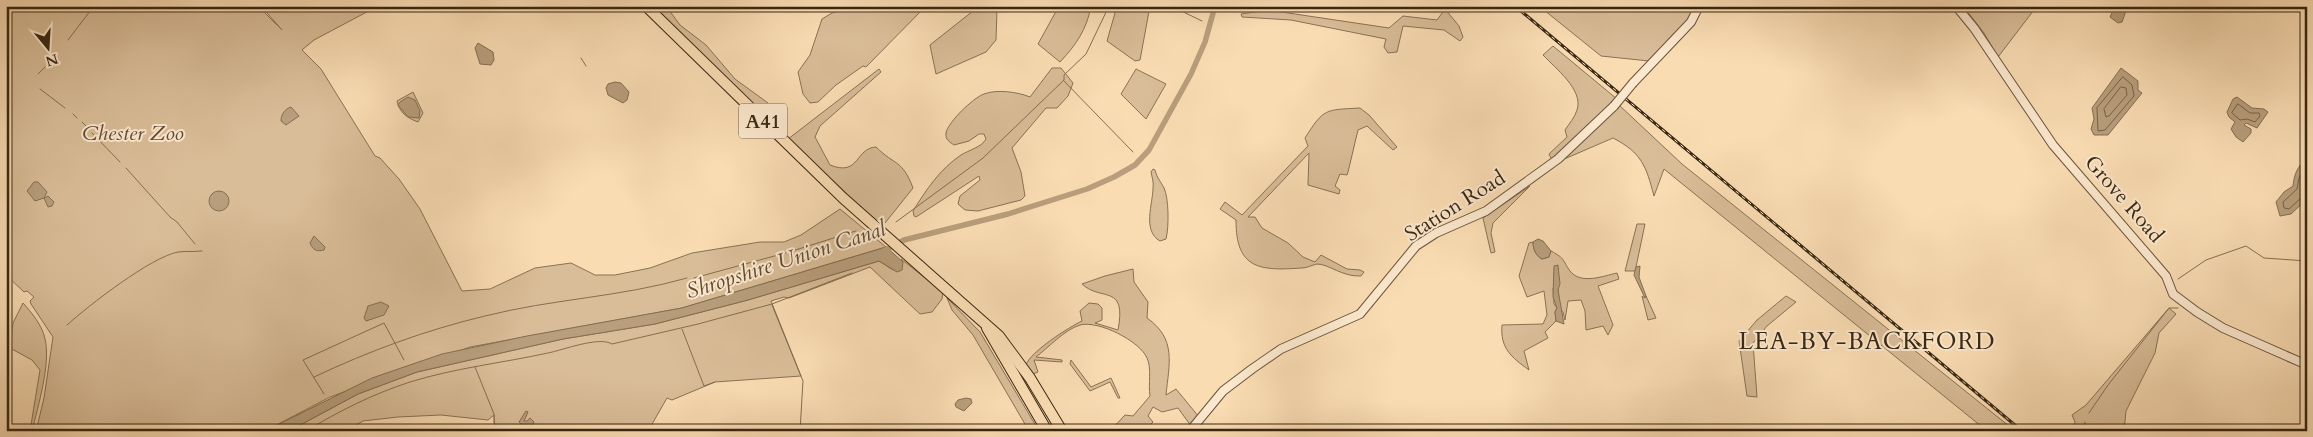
<svg xmlns="http://www.w3.org/2000/svg" width="2313" height="437" viewBox="0 0 2313 437" font-family="Cardo,serif">
<style>
.green{fill:#d9bd98;stroke:#887255}
.water{fill:#b89e7c;stroke:#856e52}
.lines{fill:none;stroke-linecap:round;stroke-linejoin:round}
.shore{stroke:#786247;stroke-width:1}
.stream{stroke:#856e52;stroke-width:1}
.canal{stroke:#b89e7c;stroke-width:5.5}
.tertiary-casing{stroke:#68543a;stroke-width:10}
.trunk-casing{stroke:#382712;stroke-width:12}
.tertiary{stroke:#fce8ce;stroke-width:8}
.trunk{stroke:#fadcb3;stroke-width:10}
.rail-casing{stroke:#382712;stroke-width:3}
.rail{stroke:#fce8ce;stroke-width:1;stroke-dasharray:4;stroke-linecap:butt}
.tertiary-bridge-casing{stroke:#68543a;stroke-width:10;stroke-linecap:butt}
.tertiary-bridge{stroke:#fce8ce;stroke-width:8}
.labels{text-anchor:middle;dominant-baseline:central;stroke-width:4;stroke-linejoin:round;paint-order:stroke}
.shield{fill:#fce8ce;stroke:#73614a;stroke-width:1}
.shield-label{font-size:20px;font-weight:bold;fill:#382712}
.park-label{font-size:21px;font-style:italic;fill:#604c34;stroke:#fce8ce}
.street-label{font-size:21px;fill:#382712;stroke:#fce8ce}
.water-label{font-size:22px;font-style:italic;fill:#5e4b32;stroke:#fce8ce}
.quarter-label{font-size:24px;letter-spacing:1px;fill:#382712;stroke:#fce8ce}
</style>
<rect width="100%" height="100%" fill="#fadcb3"/>
<filter id="stains"><feTurbulence type="fractalNoise" baseFrequency=".004" numOctaves="4"/><feColorMatrix values="0 0 0 0 .2 0 0 0 0 .09 0 0 0 0 .02 0 0 0 .5 -.17"/></filter>
<radialGradient id="worn" r=".72"><stop offset=".6" stop-color="#630" stop-opacity="0"/><stop offset="1" stop-color="#630" stop-opacity=".3"/></radialGradient>
<!-- green -->
<g class="green">
<polygon points="6,6 258,6 282,30 261,6 378,6 314,40 302,50 321,69 375,156 380,158 399,179 420,209 462,291 490,289 535,268 571,263 595,275 615,275 650,268 692,253 760,242 784,242 801,235 840,209 886,247 682,308 470,347 330,397 265,431 36,431 44,398 53,337 31,304 30,301 34,297 27,291 24,292 6,275"/>
<polygon points="654,6 666,6 680,25 706,45 735,79 768,103 784,123 786,135 784,136"/>
<polygon points="859,6 926,6 866,67 863,66 836,85 818,102 810,103 803,94 798,72 810,55 822,19 832,13"/>
<path d="M1059,6h32c-4,23 -15,39 -31,56l-22,-18z"/>
<polygon points="1117,6 1150,6 1140,60 1135,61 1107,41"/>
<polygon points="1539,6 1696,6 1690,19 1649,61 1601,56"/>
<polygon points="1963,6 2037,6 1998,57 1984,33"/>
<polygon points="997,9 996,40 986,52 936,74 930,45 973,11"/>
<polygon points="1445,9 1459,26 1463,37 1460,41 1444,30 1403,26 1397,52 1388,53 1384,47 1386,39 1291,20 1242,17 1241,14 1268,10 1389,28 1403,16 1437,20"/>
<path d="M1553,46l64,53 -65,61 -3,-6 18,-17 -2,-7c4,-6 10,-13 12,-20 7,-20 -22,-42 -34,-55z"/>
<path d="M1052,68h9l12,15 -5,13 -11,12h-11l-34,40 9,24 4,24 -4,4 -43,11 -13,-1 -7,-6 2,-8 20,-16 -1,-4 -63,41 -2,-1 -1,-5c13,-21 27,-42 48,-56 8,-5 21,-8 25,-16l-2,-5h-5l-10,7 -15,4c-4,-3 -9,-5 -8,-12 2,-11 27,-35 38,-39 13,-5 34,-2 46,3z"/>
<path d="M879,69l2,3 -61,54 -5,11 15,28c30,12 25,-17 46,-18 19,19 26,12 37,41l-28,35 -5,2 -92,-86z"/>
<polygon points="1136,69 1166,84 1146,119 1121,94"/>
<path d="M413,92l10,21 -5,9c-11,-4 -19,-10 -21,-21z"/>
<path d="M1619,105l63,59 332,266 -27,1 -323,-262 -10,27c-8,-30 -12,-43 -41,-58l-51,22z"/>
<path d="M1360,108l9,7 28,32 -4,3 -26,-24 -9,4 -10,42 -1,3 -7,-1 -5,12 5,4 -1,4 -31,-9 1,-32 -61,64h7l7,11 26,15 15,14 12,5 6,-7 26,14 13,1 4,2 -3,4c-19,1 -32,-12 -44,-12 -5,1 -10,4 -15,4 -43,3 -66,1 -66,-48l-16,-11 5,-7 17,13 66,-69 -3,-8c19,-30 20,-28 55,-30z"/>
<path d="M1153,169l2,1c2,8 6,12 9,18 5,10 5,40 2,51l-6,2c-18,-10 -7,-38 -7,-53 1,-5 -1,-11 -2,-16z"/>
<polygon points="1530,186 1493,223 1491,233 1495,252 1491,253 1483,218"/>
<polygon points="1637,224 1645,224 1636,267 1635,271 1625,271"/>
<path d="M1533,242c0,7 3,14 9,17l7,-2 2,-6c15,8 11,9 19,20 11,14 33,5 47,2l2,6 -21,7 15,39 -5,10 -5,-9 -17,4 -1,-19 -4,-11 -13,1 -3,19 -2,-8 -3,-2 -2,-21 -5,-1 1,16 3,4 -2,4 1,9 -11,11 3,6 -24,13 5,19c-18,-13 -29,-22 -27,-45l41,-1 4,-9 -3,-24 -17,6 -8,-21 10,-33z"/>
<polygon points="901,259 943,292 942,299 932,312 920,314 870,267 789,298 784,297 771,301 801,376 715,382 672,400 667,398 648,431 495,431 494,415 488,420 441,415 398,417 363,421 346,431 289,431 358,394 417,372 563,339 655,324 748,300 879,261 893,270 903,262"/>
<path d="M1133,269l1,13 14,20 -1,16c30,21 22,46 19,77l10,-6 23,28 -8,9 -13,-18 -16,4 -9,-5 -5,9 5,6 -9,9h-34l15,-16 8,1 17,-20c-2,-11 2,-28 -3,-38 -7,-17 -49,-38 -67,-33 -16,5 -31,22 -44,32l26,3v2l-28,-2 4,12 -5,2 -7,-9c4,-13 43,-38 56,-44l-2,-10 9,-8 9,1 4,4v12l-7,3 23,7c9,-47 -17,-28 -36,-46l23,-8z"/>
<polygon points="1642,296 1645,298 1646,296 1656,318 1648,320"/>
<polygon points="1786,296 1796,302 1767,326 1753,343 1757,397 1747,396 1739,341 1757,320"/>
<polygon points="947,298 980,332 1039,431 1029,431 973,335 952,310"/>
<path d="M23,303c9,10 19,22 22,36 6,24 -7,67 -13,92h-2l10,-61 -8,-10 -22,-12 3,-25z"/>
<polygon points="2169,308 2176,314 2159,333 2155,353 2126,411 2124,431 2072,431 2075,422 2072,415 2086,405"/>
<polygon points="1071,360 1091,387 1111,378 1120,398 1118,398 1110,382 1090,391 1070,364"/>
</g>
<!-- water -->
<g class="water">
<polygon points="2115,6 2127,8 2122,22 2118,23 2110,17"/>
<polygon points="478,43 493,52 494,60 491,65 480,64 475,48"/>
<polygon points="2121,68 2138,81 2138,90 2142,93 2108,135 2094,135 2091,129 2094,119 2092,108"/>
<polygon points="615,82 621,83 629,92 627,100 623,103 608,95 606,88 608,84"/>
<polygon points="408,97 415,100 420,111 419,118 408,117 398,105 400,102"/>
<polygon points="2237,97 2252,108 2264,109 2268,112 2257,128 2246,123 2244,125 2251,129 2251,133 2243,142 2236,137 2231,129 2235,122 2229,117 2227,112 2233,99"/>
<path d="M291,107l8,9 -13,9 -5,-4c0,-7 4,-12 10,-14z"/>
<path d="M2307,160v39l-16,15 -11,2 -4,-14 8,-10 9,-6c1,-10 4,-21 14,-26z"/>
<polygon points="34,182 38,182 47,192 44,198 48,196 54,202 52,206 48,207 44,198 35,201 27,191"/>
<circle cx="219" cy="201" r="10"/>
<path d="M314,236l11,11 -1,3c-8,2 -11,0 -14,-7z"/>
<path d="M1538,239l5,2 8,10 -2,6 -7,2c-6,-3 -9,-10 -9,-17z"/>
<polygon points="886,247 903,262 902,270 897,272 879,261 748,300 655,324 563,339 417,372 358,394 289,431 265,431 372,378 442,354 527,336 682,308"/>
<polygon points="1558,265 1560,284 1558,290 1564,324 1556,321 1555,312 1557,308 1553,297 1554,266"/>
<polygon points="1640,266 1639,277 1646,296 1645,298 1634,275 1636,267"/>
<polygon points="381,302 389,306 384,315 366,321 364,318 368,306"/>
<polygon points="966,398 971,399 972,403 964,411 956,407 955,404 958,400"/>
<polygon points="526,411 528,412 524,421 527,421 530,418 534,422 530,431 521,431 522,425 519,422"/>
</g>
<g class="lines">
<!-- shore -->
<g class="shore">
<polygon points="2123,77 2132,85 2134,96 2105,130 2098,131 2097,108"/>
<polygon points="2121,87 2126,88 2127,95 2109,116 2106,117 2104,109"/>
<polygon points="2238,104 2250,113 2259,113 2260,116 2255,122 2247,119 2240,120 2232,113"/>
<polyline points="2307,166 2299,178 2297,189 2283,202 2284,208 2289,209 2302,197 2307,196"/>
</g>
<!-- stream -->
<g class="stream">
<polyline points="443,6 455,9 461,6"/>
<polyline points="1171,6 1202,21"/>
<polyline points="68,40 94,6"/>
<polyline points="581,58 586,66"/>
<polyline points="38,74 56,56"/>
<polyline points="1064,81 1133,152"/>
<polyline points="40,89 65,108"/>
<polyline points="73,114 77,118"/>
<polyline points="82,122 87,127"/>
<polyline points="92,133 120,162"/>
<polyline points="126,168 170,217 177,222 195,244"/>
<polyline points="896,222 983,158 1064,80 1064,75 1086,54 1109,6"/>
<polyline points="694,278 789,252 856,231"/>
<polyline points="2178,279 2206,260 2246,246 2264,258 2307,261"/>
<polyline points="772,305 803,381 800,431"/>
<path d="M67,325c21,-19 84,-68 111,-73 8,-1 16,0 24,-1"/>
<polyline points="682,329 704,386 715,382"/>
<polyline points="475,367 494,414 494,423"/>
<path d="M314,377c55,-26 112,-47 171,-61 67,-17 136,-19 202,-38"/>
<polyline points="324,394 303,360 384,323 404,360"/>
<polyline points="2089,413 2108,385 2169,308 2178,308"/>
<path d="M306,431c33,-20 67,-37 104,-49 45,-14 92,-19 138,-29 15,-3 51,-17 64,-9l86,-20 74,-20 80,-31"/>
<polyline points="2084,431 2085,422"/>
</g>
<!-- canal -->
<polyline class="canal" points="882,252 904,240 1008,214 1087,189 1114,177 1135,165 1149,150 1191,74 1205,42 1215,6"/>
<!-- tertiary casing -->
<g class="tertiary-casing">
<g id="tertiary">
<polyline points="1956,6 1974,28 2053,145 2166,276 2173,294 2197,312 2223,328 2307,365"/>
<polyline points="1633,83 1691,22 1699,6"/>
<polyline points="1190,431 1223,391 1252,369 1281,349 1360,314 1416,246 1436,233 1486,211 1558,159 1614,106"/>
</g>
</g>
<!-- trunk casing -->
<g class="trunk-casing">
<g id="trunk">
<polyline points="646,6 843,198 999,336 1030,378 1062,431"/>
<polyline points="987,328 1047,431"/>
</g>
</g>
<!-- tertiary -->
<use href="#tertiary" class="tertiary"/>
<!-- trunk -->
<use href="#trunk" class="trunk"/>
<!-- rail casing -->
<g class="rail-casing">
<polyline id="rail" points="1515,6 2022,431"/>
</g>
<!-- rail -->
<use href="#rail" class="rail"/>
<!-- tertiary-bridge casing -->
<g class="tertiary-bridge-casing">
<polyline id="tertiary-bridge" points="1614,106 1633,83"/>
</g>
<!-- tertiary-bridge -->
<use href="#tertiary-bridge" class="tertiary-bridge"/>
</g>
<g class="labels">
<!-- shield labels -->
<rect class="shield" x="739" y="103.5" width="48" height="35" rx="4"/>
<g class="shield-label">
<text x="763" y="121">A41</text>
</g>
<!-- park labels -->
<g class="park-label">
<text x="133" y="133">Chester Zoo</text>
</g>
<!-- street labels -->
<g class="street-label">
<text transform="translate(2124 199) rotate(49)">Grove Road</text>
<text transform="translate(1455 206) rotate(-32)">Station Road</text>
</g>
<!-- water labels -->
<g class="water-label">
<text transform="translate(786 260) rotate(-18)">Shropshire Union Canal</text>
</g>
<!-- quarter labels -->
<g class="quarter-label">
<text x="1867" y="341">LEA-BY-BACKFORD</text>
</g>
</g>
<!-- margin -->
<rect width="2313" height="437" fill="none" stroke="#fadcb3" stroke-width="25"/>
<rect x="8" y="8" width="2298" height="422" fill="none" stroke="#382712" stroke-width="2.5"/>
<rect x="12" y="12" width="2288" height="412" fill="none" stroke="#382712"/>
<!-- north arrow -->
<g transform="translate(48 48) rotate(162)" stroke="#fce8ce" stroke-width="4" paint-order="stroke">
<path d="M0-4L9 19L0 12L-9 19Z" fill="#382712"/>
<text y="-8" font-size="14" font-weight="bold" text-anchor="middle" fill="#382712">N</text>
</g>
<rect width="100%" height="100%" filter="url(#stains)"/>
<rect width="100%" height="100%" fill="url(#worn)"/>
</svg>
